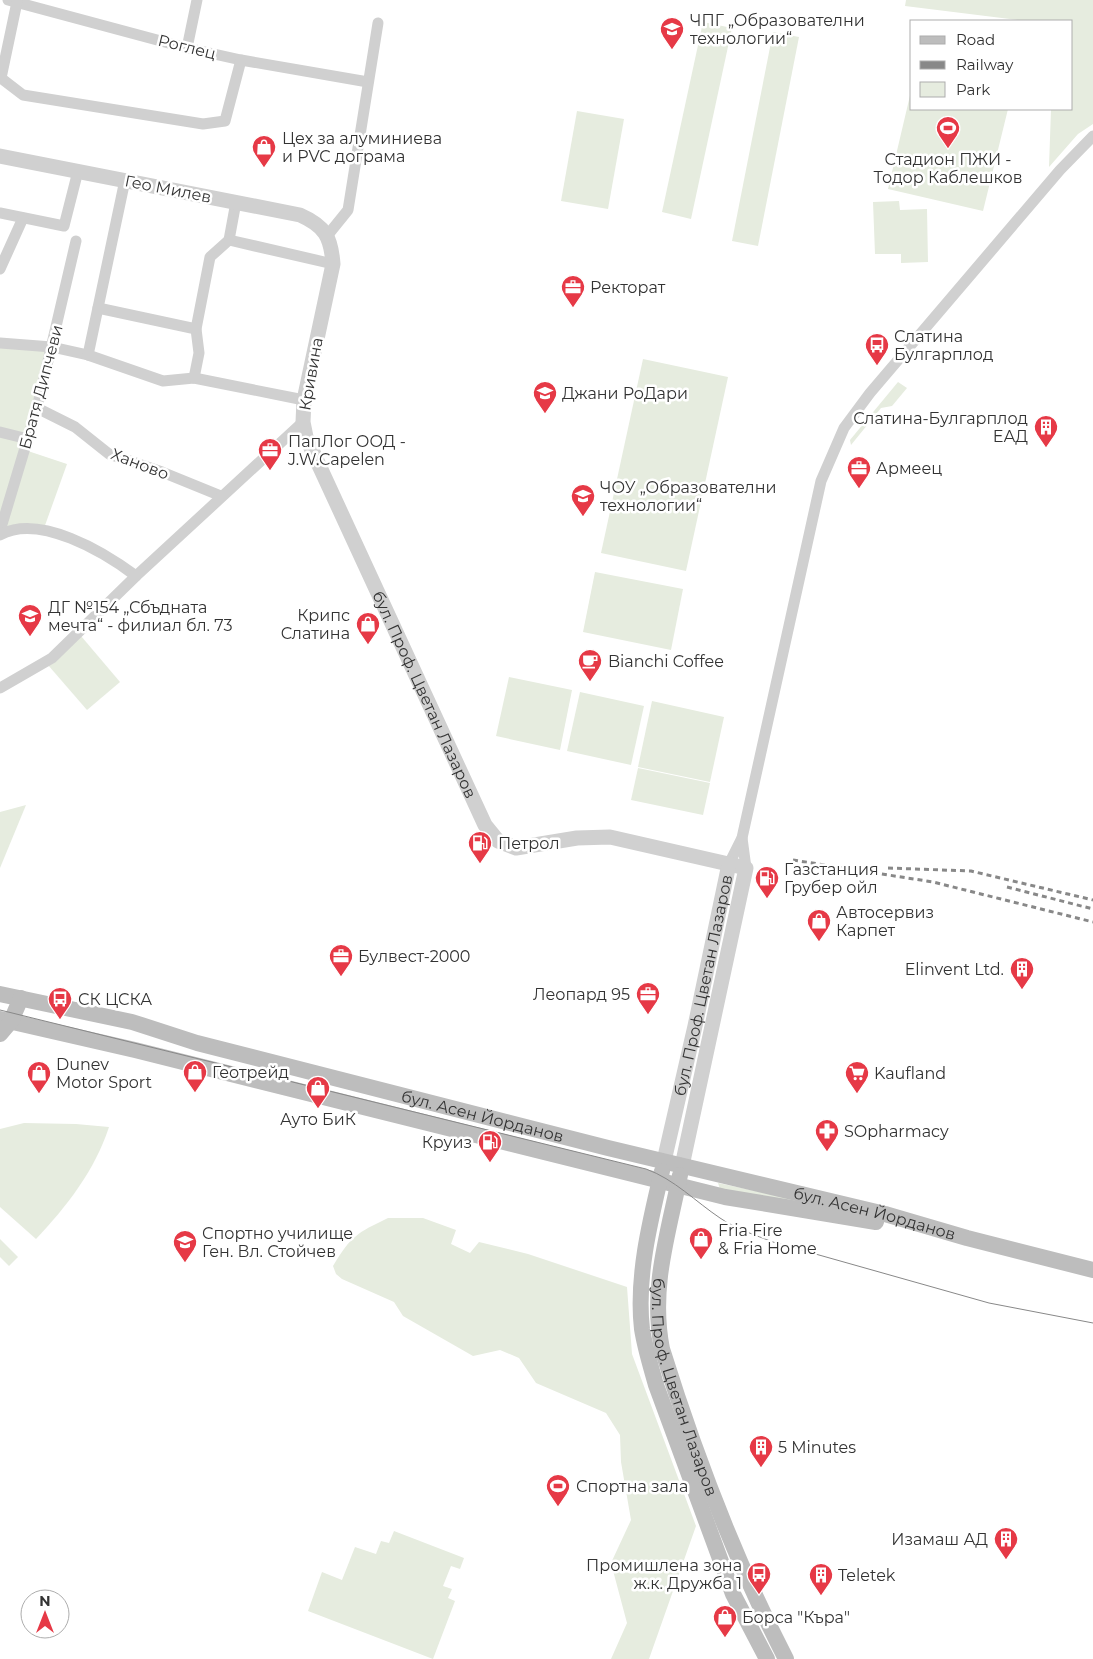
<svg xmlns="http://www.w3.org/2000/svg" width="1093" height="1659" viewBox="0 0 1093 1659" font-family="Montserrat,sans-serif">
<style>
.green{fill:#e6ecdf}
.lines{fill:none;stroke-linecap:round;stroke-linejoin:round}
.minor{stroke:#d0d0d0;stroke-width:11}
.tertiary{stroke:#d0d0d0;stroke-width:15}
.secondary{stroke:#bdbdbd;stroke-width:16}
.tram{stroke:#888;stroke-width:1}
.rail{stroke:#888;stroke-width:3;stroke-dasharray:5 4;stroke-linecap:butt}
.labels{text-anchor:middle;dominant-baseline:central;stroke-width:5;stroke-linejoin:round;paint-order:stroke}
.poi-label{font-size:16px;fill:#333;stroke:#fff;text-anchor:start}
.street-label{font-size:16px;fill:#333;stroke:#fff}
</style>
<rect width="100%" height="100%" fill="#fff"/>
<!-- green -->
<g class="green">
<polygon points="906,0 1093,0 1093,124 1078,134 1049,167 1051,109 1072,109 1072,21 1026,21 905,6"/>
<polygon points="703,22 732,28 691,219 662,212"/>
<polygon points="773,32 799,37 758,246 732,241"/>
<polygon points="912,87 912,109 1008,109 983,211 888,189"/>
<polygon points="577,111 624,119 608,209 561,201"/>
<polygon points="899,201 900,210 927,209 928,262 901,263 901,254 875,254 873,202"/>
<polygon points="0,343 52,347 25,450 67,464 43,531 0,534"/>
<polygon points="643,359 728,377 686,571 601,553"/>
<polygon points="898,382 907,388 892,406 881,408 851,445 850,440"/>
<polygon points="595,572 683,589 671,650 583,632"/>
<polygon points="81,636 120,682 87,710 48,665"/>
<polygon points="509,677 572,690 560,750 496,736"/>
<polygon points="580,692 644,706 631,765 567,751"/>
<polygon points="652,701 724,717 710,782 638,767"/>
<polygon points="638,768 710,783 703,815 631,800"/>
<polygon points="26,805 0,868 0,812"/>
<path d="M24,1123l52,1 33,3c-14,43 -42,79 -73,112l-36,-32v-78z"/>
<polygon points="718,1183 869,1215 720,1189"/>
<path d="M388,1218h35l33,12 -5,14 19,9 9,-11 49,12 99,33 5,67 64,172 -47,133h-38l16,-36 -16,-60 20,-43 -10,-58 -1,-27 -14,-22 -70,-30 -17,-25 -19,-8 -27,6 -70,-40 -9,-14 -52,-23 -6,-5 -3,-8c18,-30 24,-33 55,-48z"/>
<polygon points="0,1239 18,1257 9,1266 0,1257"/>
<polygon points="394,1531 464,1558 460,1569 451,1566 443,1586 452,1589 448,1598 455,1601 433,1659 308,1611 322,1572 342,1580 355,1547 376,1554 381,1541 389,1543"/>
</g>
<g class="lines">
<!-- minor -->
<g class="minor">
<polyline points="8,0 187,48 241,60 368,82"/>
<polyline points="17,2 1,78 23,95 203,124 225,121 241,60"/>
<polyline points="187,48 197,0"/>
<polyline points="0,213 64,226 78,171"/>
<polyline points="327,236 348,210 378,23"/>
<polyline points="229,240 236,202"/>
<polyline points="0,269 23,218"/>
<polyline points="98,308 196,329"/>
<polyline points="0,343 52,347 88,355 163,381 194,378 304,400"/>
<polyline points="88,355 125,180"/>
<polyline points="194,378 199,353 196,329 210,257 229,240 333,264"/>
<polyline points="37,408 75,427 109,454 162,472 221,496"/>
<polyline points="0,432 28,439"/>
<polyline points="0,531 37,408 76,241"/>
<path d="M0,535c39,-22 104,17 136,41"/>
<polyline points="0,688 52,658 136,576 303,422"/>
<polyline points="742,838 746,868"/>
<polyline points="729,864 742,838 821,481 844,428 870,393 1060,170 1093,136"/>
</g>
<!-- tertiary -->
<g class="tertiary">
<path id="s1" d="M0,156l300,59c25,11 31,22 33,49l-29,136 -1,22 3,15 179,388 13,16 18,7 61,-10 33,-1 136,31 -64,298"/>
<path id="s2" d="M664,1161l31,-135 34,-162"/>
</g>
<!-- secondary -->
<g class="secondary">
<path id="s3" d="M0,994l132,28 65,21 411,105 277,66 82,24 126,32"/>
<polyline points="0,1019 135,1050 725,1197 876,1222"/>
<polyline points="0,1034 11,1021 21,998"/>
<path d="M662,1171c-12,50 -26,107 -20,158 3,19 9,38 14,56l77,209 34,65"/>
<path id="s4" d="M680,1175c-12,60 -30,113 -18,174 33,106 73,211 124,310"/>
</g>
<!-- tram -->
<path class="tram" d="M0,1010l646,159c28,10 50,33 74,49 16,11 35,17 53,24l216,61 104,20"/>
<!-- rail -->
<g class="rail">
<polyline points="793,860 933,882 1093,922"/>
<polyline points="888,868 971,871 1093,900"/>
<polyline points="1007,887 1093,909"/>
</g>
</g>
<!-- icons -->
<defs>
<g id="school-pin" transform="scale(1.25)"><path d="M0 17L-7.5 6A9.5 9.5 0 1 1 7.5 6Z" fill="#e63946" stroke="#fff"/><path d="M0-5L7-2L0 1L-7-2ZM-4 1L0 2.5L4 1V4Q0 6-4 4Z" fill="#fff"/></g>
<g id="stadium-pin" transform="scale(1.25)"><path d="M0 17L-7.5 6A9.5 9.5 0 1 1 7.5 6Z" fill="#e63946" stroke="#fff"/><path d="M0-5a6.5 5 0 1 0 0 10a6.5 5 0 1 0 0-10ZM-3.5-1.8h7v3.6h-7Z" fill="#fff"/></g>
<g id="shop-pin" transform="scale(1.25)"><path d="M0 17L-7.5 6A9.5 9.5 0 1 1 7.5 6Z" fill="#e63946" stroke="#fff"/><path d="M-5-2.5h2.3a2.7 3.5 0 0 1 5.4 0H5L5.5 6h-11ZM-1.5-2.5h3a1.5 2.3 0 0 0-3 0Z" fill="#fff"/></g>
<g id="office-pin" transform="scale(1.25)"><path d="M0 17L-7.5 6A9.5 9.5 0 1 1 7.5 6Z" fill="#e63946" stroke="#fff"/><path d="M-6-3h4V-5.5h4V-3h4V5H-6ZM-1-4.5V-3h2v-1.5ZM-6 0V1H6V0Z" fill="#fff"/></g>
<g id="bus-pin" transform="scale(1.25)"><path d="M0 17L-7.5 6A9.5 9.5 0 1 1 7.5 6Z" fill="#e63946" stroke="#fff"/><path d="M-5-6H5V4H4V6H2V4H-2V6H-4V4H-5ZM-3.5-4V0h7V-4ZM-3.5 1.2v1.5H-2V1.2ZM2 1.2v1.5H3.5V1.2Z" fill="#fff"/></g>
<g id="building-pin" transform="scale(1.25)"><path d="M0 17L-7.5 6A9.5 9.5 0 1 1 7.5 6Z" fill="#e63946" stroke="#fff"/><path d="M-4-6H4V6H1V3H-1V6H-4ZM-2.5-4.3h1.7v1.8h-1.7ZM.8-4.3h1.7v1.8H.8ZM-2.5-1h1.7V.8h-1.7ZM.8-1h1.7V.8H.8Z" fill="#fff"/></g>
<g id="cafe-pin" transform="scale(1.25)"><path d="M0 17L-7.5 6A9.5 9.5 0 1 1 7.5 6Z" fill="#e63946" stroke="#fff"/><path d="M-5.5-4.5H6V0H3Q3 3.5 0 3.5H-2.5Q-5.5 3.5-5.5 0ZM3-3.2v2h1.7v-2ZM-6 4.5H4V6H-6Z" fill="#fff"/></g>
<g id="fuel-pin" transform="scale(1.25)"><path d="M0 17L-7.5 6A9.5 9.5 0 1 1 7.5 6Z" fill="#e63946" stroke="#fff"/><path d="M-5.5-6h7V0h2V4h1.3V-2.5L3-4.5l.8-.8L6-3V5H2.5V1h-1V6h-7ZM-4.2-4.7v3.2H.2V-4.7Z" fill="#fff"/></g>
<g id="supermarket-pin" transform="scale(1.25)"><path d="M0 17L-7.5 6A9.5 9.5 0 1 1 7.5 6Z" fill="#e63946" stroke="#fff"/><path d="M-6-5.5h2.5l.6 2H6L4.5 2H-2.5L-4.4-4H-6ZM-1.5 3.2a1.3 1.3 0 1 0 .1 0ZM3 3.2a1.3 1.3 0 1 0 .1 0Z" fill="#fff"/></g>
<g id="pharmacy-pin" transform="scale(1.25)"><path d="M0 17L-7.5 6A9.5 9.5 0 1 1 7.5 6Z" fill="#e63946" stroke="#fff"/><path d="M-2-6h4v4h4v4h-4v4h-4v-4h-4v-4h4Z" fill="#fff"/></g>
</defs>
<g fill-rule="evenodd">
<use href="#school-pin" x="672" y="29"/>
<use href="#stadium-pin" x="948" y="128"/>
<use href="#shop-pin" x="264" y="147"/>
<use href="#office-pin" x="573" y="287"/>
<use href="#bus-pin" x="877" y="345"/>
<use href="#school-pin" x="545" y="393"/>
<use href="#building-pin" x="1046" y="427"/>
<use href="#office-pin" x="270" y="450"/>
<use href="#office-pin" x="859" y="468"/>
<use href="#school-pin" x="583" y="496"/>
<use href="#school-pin" x="30" y="616"/>
<use href="#shop-pin" x="368" y="624"/>
<use href="#cafe-pin" x="590" y="661"/>
<use href="#fuel-pin" x="480" y="843"/>
<use href="#fuel-pin" x="767" y="878"/>
<use href="#shop-pin" x="819" y="921"/>
<use href="#office-pin" x="341" y="956"/>
<use href="#building-pin" x="1022" y="969"/>
<use href="#office-pin" x="648" y="994"/>
<use href="#bus-pin" x="60" y="999"/>
<use href="#shop-pin" x="195" y="1072"/>
<use href="#shop-pin" x="39" y="1073"/>
<use href="#supermarket-pin" x="857" y="1073"/>
<use href="#shop-pin" x="318" y="1088"/>
<use href="#pharmacy-pin" x="827" y="1131"/>
<use href="#fuel-pin" x="490" y="1142"/>
<use href="#shop-pin" x="701" y="1239"/>
<use href="#school-pin" x="185" y="1242"/>
<use href="#building-pin" x="761" y="1447"/>
<use href="#stadium-pin" x="558" y="1486"/>
<use href="#building-pin" x="1006" y="1539"/>
<use href="#bus-pin" x="759" y="1574"/>
<use href="#building-pin" x="821" y="1575"/>
<use href="#shop-pin" x="725" y="1617"/>
</g>
<g class="labels">
<!-- poi labels -->
<g class="poi-label">
<text x="690" y="20">ЧПГ „Образователни<tspan x="690" dy="18">технологии“</tspan></text>
<text x="282" y="138">Цех за алуминиева<tspan x="282" dy="18">и PVC дограма</tspan></text>
<text x="948" y="159" text-anchor="middle">Стадион ПЖИ -<tspan x="948" dy="18">Тодор Каблешков</tspan></text>
<text x="590" y="287">Ректорат</text>
<text x="894" y="336">Слатина<tspan x="894" dy="18">Булгарплод</tspan></text>
<text x="562" y="393">Джани РоДари</text>
<text x="1028" y="418" text-anchor="end">Слатина-Булгарплод<tspan x="1028" dy="18">ЕАД</tspan></text>
<text x="288" y="441">ПапЛог ООД -<tspan x="288" dy="18">J.W.Capelen</tspan></text>
<text x="876" y="468">Армеец</text>
<text x="600" y="487">ЧОУ „Образователни<tspan x="600" dy="18">технологии“</tspan></text>
<text x="48" y="607">ДГ №154 „Сбъдната<tspan x="48" dy="18">мечта“ - филиал бл. 73</tspan></text>
<text x="350" y="615" text-anchor="end">Крипс<tspan x="350" dy="18">Слатина</tspan></text>
<text x="608" y="661">Bianchi Coffee</text>
<text x="498" y="843">Петрол</text>
<text x="784" y="869">Газстанция<tspan x="784" dy="18">Грубер ойл</tspan></text>
<text x="836" y="912">Автосервиз<tspan x="836" dy="18">Карпет</tspan></text>
<text x="358" y="956">Булвест-2000</text>
<text x="1004" y="969" text-anchor="end">Elinvent Ltd.</text>
<text x="630" y="994" text-anchor="end">Леопард 95</text>
<text x="78" y="999">СК ЦСКА</text>
<text x="56" y="1064">Dunev<tspan x="56" dy="18">Motor Sport</tspan></text>
<text x="212" y="1072">Геотрейд</text>
<text x="874" y="1073">Kaufland</text>
<text x="318" y="1119" text-anchor="middle">Ауто БиК</text>
<text x="844" y="1131">SOpharmacy</text>
<text x="472" y="1142" text-anchor="end">Круиз</text>
<text x="718" y="1230">Fria Fire<tspan x="718" dy="18">&amp; Fria Home</tspan></text>
<text x="202" y="1233">Спортно училище<tspan x="202" dy="18">Ген. Вл. Стойчев</tspan></text>
<text x="778" y="1447">5 Minutes</text>
<text x="576" y="1486">Спортна зала</text>
<text x="988" y="1539" text-anchor="end">Изамаш АД</text>
<text x="742" y="1565" text-anchor="end">Промишлена зона<tspan x="742" dy="18">ж.к. Дружба 1</tspan></text>
<text x="838" y="1575">Teletek</text>
<text x="742" y="1617">Борса "Къра"</text>
</g>
<!-- street labels -->
<g class="street-label">
<text transform="translate(187 47) rotate(14)">Роглец</text>
<text transform="translate(168 189) rotate(11)">Гео Милев</text>
<text transform="translate(311 374) rotate(-80)">Кривина</text>
<text transform="translate(41 387) rotate(-75)">Братя Дипчеви</text>
<text transform="translate(140 464) rotate(21)">Ханово</text>
<text stroke="none"><textPath href="#s1" startOffset="829">бул. Проф. Цветан Лазаров</textPath></text>
<text stroke="none"><textPath href="#s2" startOffset="180">бул. Проф. Цветан Лазаров</textPath></text>
<text stroke="none"><textPath href="#s3" startOffset="498">бул. Асен Йорданов</textPath></text>
<text stroke="none"><textPath href="#s3" startOffset="902">бул. Асен Йорданов</textPath></text>
<text stroke="none"><textPath href="#s4" startOffset="218">бул. Проф. Цветан Лазаров</textPath></text>
</g>
</g>
<!-- legend -->
<rect x="910" y="20" width="162" height="90" fill="#ffffff" stroke="#adadad"/>
<rect x="920" y="36" width="25" height="8" fill="#bdbdbd" stroke="#adadad"/>
<text x="956" y="45" font-size="15" fill="#333333">Road</text>
<rect x="920" y="61" width="25" height="8" fill="#888888" stroke="#adadad"/>
<text x="956" y="70" font-size="15" fill="#333333">Railway</text>
<rect x="920" y="82" width="25" height="15" fill="#e6ecdf" stroke="#adadad"/>
<text x="956" y="95" font-size="15" fill="#333333">Park</text>
<!-- north arrow -->
<g transform="translate(45 1614)"><circle r="24" fill="#ffffff" stroke="#adadad"/>
<path d="M0-4L9 19L0 12L-9 19Z" fill="#e63946"/>
<text y="-8" font-size="14" font-weight="bold" text-anchor="middle" fill="#333333">N</text>
</g>
</svg>
